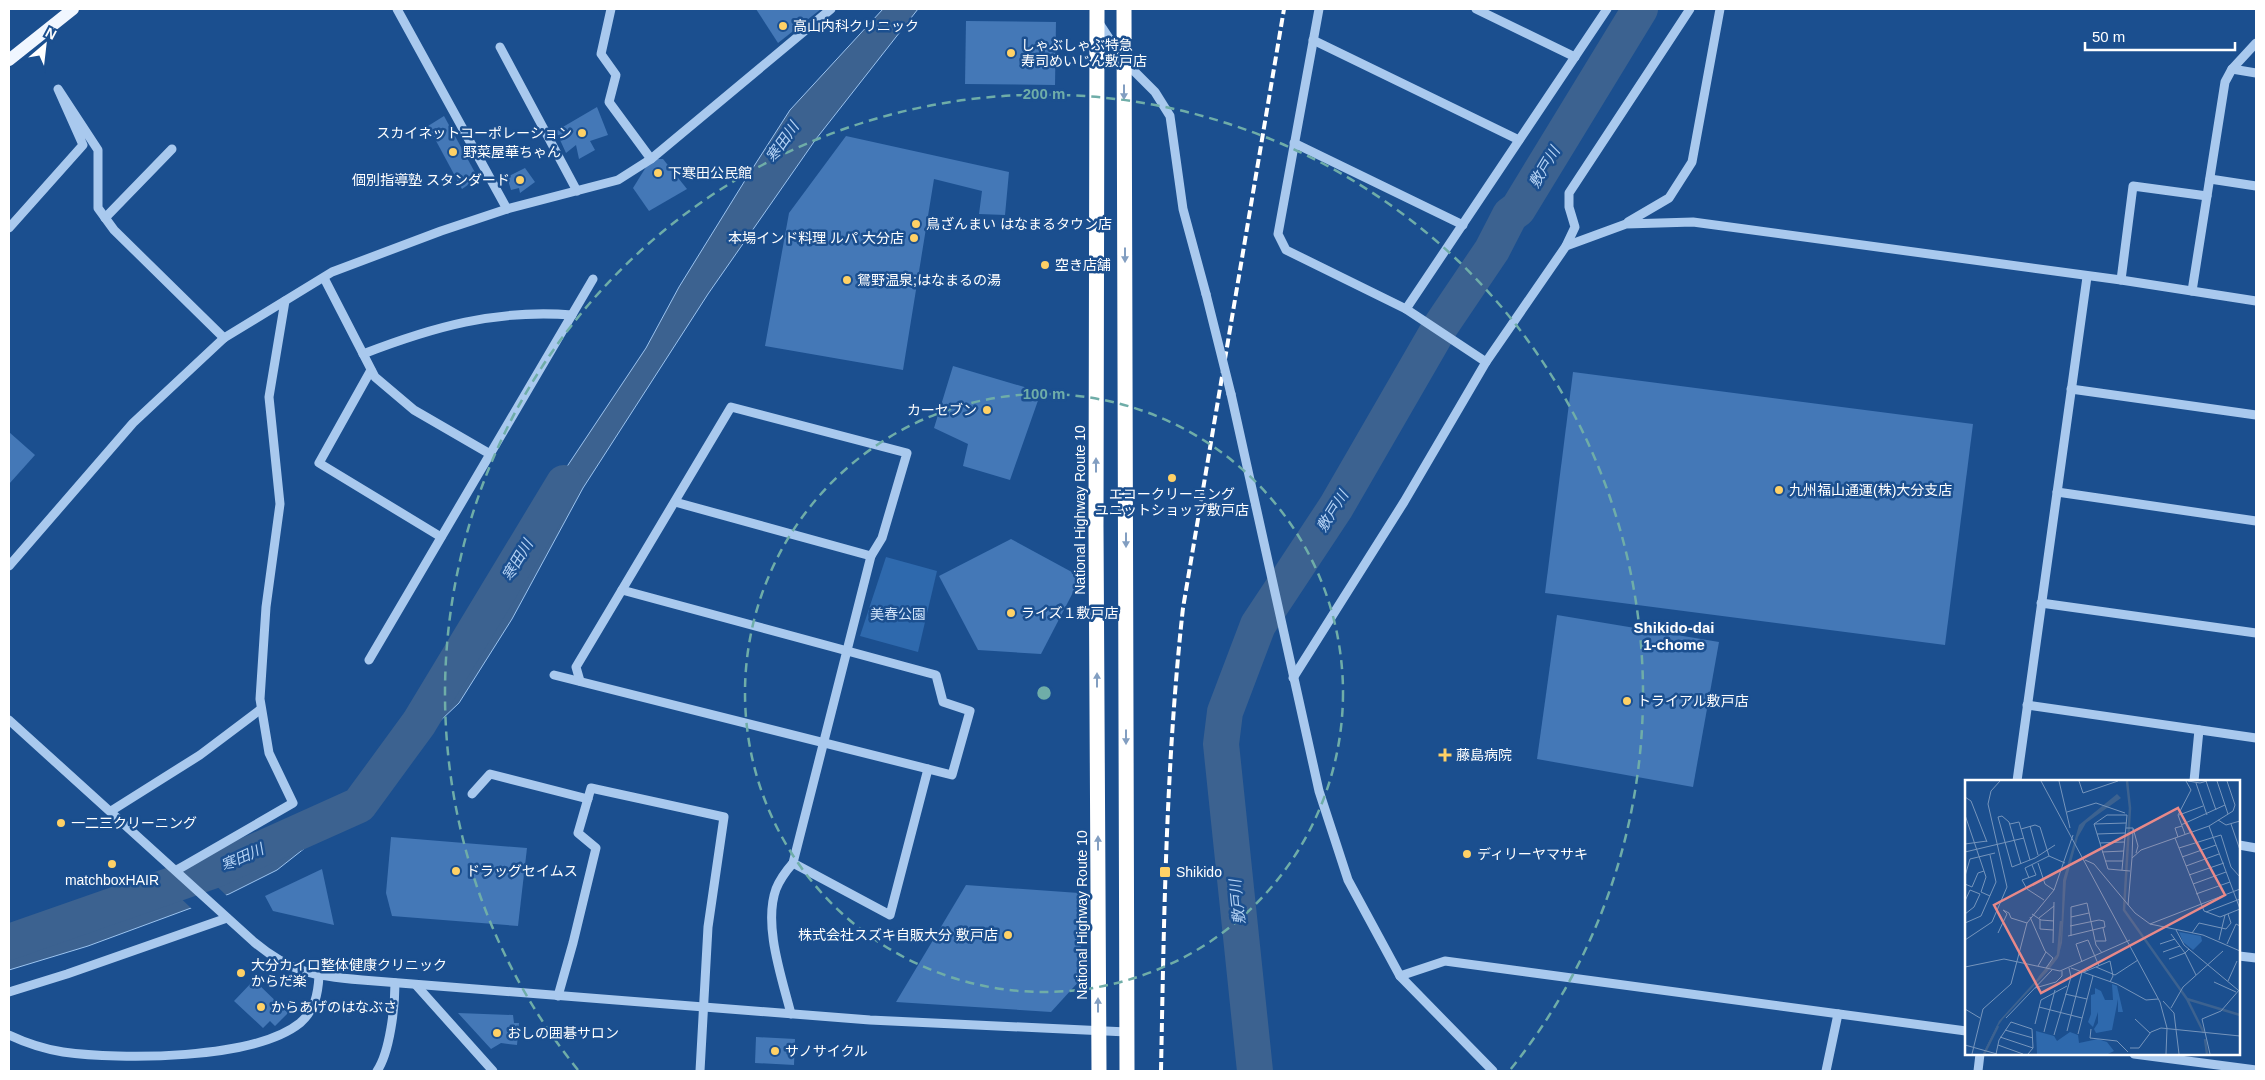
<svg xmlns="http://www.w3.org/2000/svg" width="2265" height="1080" viewBox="0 0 2265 1080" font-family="Arial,'Noto Sans JP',sans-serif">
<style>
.green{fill:#2e69ad}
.water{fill:#3c6290;stroke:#9cc4f0}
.pier{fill:#1b4f8f}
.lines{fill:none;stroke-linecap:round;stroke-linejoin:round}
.river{stroke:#3c6290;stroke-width:36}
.building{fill:#4478b7}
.minor{stroke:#a9c9ee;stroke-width:9}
.major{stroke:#f0f6ff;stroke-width:12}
.highway{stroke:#fff;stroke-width:15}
.rail{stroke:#fff;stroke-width:4;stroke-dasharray:9 4;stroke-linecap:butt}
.minor-bridge{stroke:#a9c9ee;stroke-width:9}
.oneway{fill:#829ec1}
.ring{fill:none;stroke:#6fada8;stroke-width:2.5;stroke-dasharray:9 6}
.poi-dot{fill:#ffd166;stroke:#1b4f8f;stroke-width:2}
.labels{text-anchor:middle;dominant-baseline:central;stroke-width:5;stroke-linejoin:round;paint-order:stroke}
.poi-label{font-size:14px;fill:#fff;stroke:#1b4f8f;text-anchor:start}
.street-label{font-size:14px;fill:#fff;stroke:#1b4f8f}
.park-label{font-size:14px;fill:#cfe3fa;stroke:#1b4f8f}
.water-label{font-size:15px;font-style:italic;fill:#b5d3f5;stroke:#1b4f8f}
.neighbourhood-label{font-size:15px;font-weight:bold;fill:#fff;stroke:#1b4f8f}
.inset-river{fill:none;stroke:#3c6290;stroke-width:2.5}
.inset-road{fill:none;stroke:#7695bc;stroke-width:1}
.view{fill:#e88989;fill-opacity:0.15;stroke:#e88989;stroke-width:2.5}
.inset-edge{fill:none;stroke:#fff;stroke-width:2.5}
.centre{fill:#6fada8;stroke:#1b4f8f;stroke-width:2.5}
.ring-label{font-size:15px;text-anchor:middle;font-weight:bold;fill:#6fada8;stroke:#1b4f8f;stroke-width:5;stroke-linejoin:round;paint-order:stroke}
</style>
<rect width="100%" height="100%" fill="#1b4f8f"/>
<!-- green -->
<polygon class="green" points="886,557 937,571 918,652 860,636"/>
<!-- water -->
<polygon class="water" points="883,9 918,9 816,139 708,294 583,488 512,619 459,703 400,759 353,819 344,827 310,844 277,870 229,894 88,946 9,970 9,938 168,890 242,862 253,864 278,855 338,820 448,696 474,659 521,582 544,507 558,480 646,348 679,287 749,174 790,110"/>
<!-- pier -->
<polygon class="pier" points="204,874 228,897 193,910 169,887"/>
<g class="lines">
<!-- river -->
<g class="river">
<polyline points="9,942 212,871 359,805 419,723 564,483"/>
<polyline points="1255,1071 1221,744 1225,712 1258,625 1336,507 1440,327 1492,250 1510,215 1518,209 1640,9"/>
</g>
</g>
<!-- building -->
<g class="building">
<polygon points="756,9 821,9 778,43"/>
<polygon points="966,21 1056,22 1055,85 965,84"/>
<polygon points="597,107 608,135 590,141 595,150 579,159 576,145 566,153 556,131"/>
<polygon points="444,116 478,178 462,189 428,126"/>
<polygon points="846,136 1009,172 1005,215 979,214 982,191 934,179 903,370 765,346 789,213"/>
<polygon points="651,159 663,159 687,189 649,211 633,188"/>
<polygon points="525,168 535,182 520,193 519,188 511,190 507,177"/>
<polygon points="953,366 1041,392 1010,480 963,466 968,444 934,428"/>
<polygon points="1573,372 1973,424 1945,645 1545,593"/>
<polygon points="9,432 35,455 9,484"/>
<polygon points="1011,539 1081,577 1041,654 978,650 939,576"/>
<polygon points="1557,615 1719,642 1693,787 1537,759"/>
<polygon points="391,837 527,848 518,926 392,916 386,893"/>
<polygon points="322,869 334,925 273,911 265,896"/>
<polygon points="966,885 1079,893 1082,978 1051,1012 896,1002"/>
<polygon points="254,980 288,1013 275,1026 270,1021 263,1028 234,1001"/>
<polygon points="458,1013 513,1015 514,1023 519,1023 517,1045 501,1043 491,1049"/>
<polygon points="756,1037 795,1039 794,1065 755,1063"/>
</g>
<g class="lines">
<!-- minor -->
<g class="minor">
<polyline points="397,9 507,209"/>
<polyline points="611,9 601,54 616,75 609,102 651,159"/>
<polyline points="1319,9 1278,234 1286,250 1406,309 1486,362"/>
<polyline points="1476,9 1575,57"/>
<polyline points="1099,23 1124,61 1155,92 1170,116 1183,209 1206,294"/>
<polyline points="1313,40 1519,140"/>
<polyline points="500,47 577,191"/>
<polyline points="2232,69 2256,73"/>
<polyline points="1294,143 1463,225"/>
<polyline points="2210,179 2256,186"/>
<polyline points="105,218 172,149"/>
<polyline points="1628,222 1669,198 1692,162 1720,9"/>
<polyline points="9,228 83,145 58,89 98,150 98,208 114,230 224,338"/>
<polyline points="1566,246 1575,227 1569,207 1569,193 1690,9"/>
<polyline points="324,278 375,377 414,410 490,454"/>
<polyline points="2121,280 2133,186 2207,196"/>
<polyline points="2192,291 2225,82 2232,69 2256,43"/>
<polyline points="1406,309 1607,9"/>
<path d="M363,354c70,-27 133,-45 209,-39"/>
<polyline points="371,370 319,463 441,537"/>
<polyline points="2071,389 2256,415"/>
<polyline points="1231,394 1319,791 1348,880 1400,976 1493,1071"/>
<polyline points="2057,492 2256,521"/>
<polyline points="675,502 871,556"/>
<polyline points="9,566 133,423 224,338 332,272 441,231 507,209 618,180 651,159 831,9"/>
<polyline points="2041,603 2256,633"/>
<polyline points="369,660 593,279"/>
<polyline points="554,675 952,775 970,711 943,702 936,675 622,590"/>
<polyline points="1293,678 1404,502 1486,362 1566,246 1626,224 1693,222 2121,280 2256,301"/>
<path d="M580,681l-4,-14 155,-260 176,46 -25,85 -11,18 -78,307c-7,8 -13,16 -17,26 -13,36 6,89 15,125"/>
<polyline points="2027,705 2256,738"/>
<path d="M9,720l245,222c37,31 61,34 108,38l508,40 257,12"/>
<polyline points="2017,781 2087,277"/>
<polyline points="2194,781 2199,730"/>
<polyline points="472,794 490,774 588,799"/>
<polyline points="111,811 200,755 261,709"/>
<polyline points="2239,845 2256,848"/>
<polyline points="793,863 890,915 928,769"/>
<polyline points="177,870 293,803 269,753 260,699 266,607 280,504 269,397 285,301"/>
<polyline points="2239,956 2256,958"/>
<polyline points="1400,976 1445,961 1966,1031"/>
<polyline points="416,985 493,1071"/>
<polyline points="9,992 67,974 227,918"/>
<polyline points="558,996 573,943 596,848 578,833 591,788 724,817 708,927 700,1071"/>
<path d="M9,1035c17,8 35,14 54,17 57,8 191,8 237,-29 15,-13 18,-29 19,-47"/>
<polyline points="2134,1054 2256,1070"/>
<path d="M377,1071c13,-19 18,-65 18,-88"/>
<polyline points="1826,1071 1838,1014"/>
<polyline points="1978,1071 1980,1054"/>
</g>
<!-- major -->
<polyline class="major" points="9,60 73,9"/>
<!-- highway -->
<g class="highway">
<polyline points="1097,9 1096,527 1099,1071"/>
<polyline points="1124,9 1127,1071"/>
</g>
<!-- rail -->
<path class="rail" d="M1161,1071c3,-154 5,-309 22,-463l101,-599"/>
<!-- minor-bridge -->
<polyline class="minor-bridge" points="1206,294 1231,394"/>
</g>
<!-- one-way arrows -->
<defs><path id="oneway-solid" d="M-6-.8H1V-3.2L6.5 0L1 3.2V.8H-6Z" transform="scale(1.25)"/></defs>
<g class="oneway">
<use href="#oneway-solid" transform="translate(1124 92) rotate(90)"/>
<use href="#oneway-solid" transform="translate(1125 255) rotate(90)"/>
<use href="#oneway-solid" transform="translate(1096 465) rotate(-90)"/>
<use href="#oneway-solid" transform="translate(1126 540) rotate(90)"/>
<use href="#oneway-solid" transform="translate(1097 680) rotate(-90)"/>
<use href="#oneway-solid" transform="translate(1126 737) rotate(90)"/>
<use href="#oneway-solid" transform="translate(1098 843) rotate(-90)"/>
<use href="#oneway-solid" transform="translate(1098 1005) rotate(-90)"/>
</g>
<!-- distance rings -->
<g class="ring">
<circle cx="1044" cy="693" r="299"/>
<path d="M578 1070A599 599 0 1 1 1510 1070"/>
</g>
<!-- markers -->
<g class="poi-dot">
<circle cx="783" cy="26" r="5"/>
<circle cx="1011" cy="53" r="5"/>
<circle cx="582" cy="133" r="5"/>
<circle cx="453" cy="152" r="5"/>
<circle cx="658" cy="173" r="5"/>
<circle cx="520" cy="180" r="5"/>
<circle cx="916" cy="224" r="5"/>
<circle cx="914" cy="238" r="5"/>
<circle cx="1045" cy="265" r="5"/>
<circle cx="847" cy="280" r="5"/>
<circle cx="987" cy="410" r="5"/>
<circle cx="1172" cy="478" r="5"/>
<circle cx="1779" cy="490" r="5"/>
<circle cx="1011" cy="613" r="5"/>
<circle cx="1627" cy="701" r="5"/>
<path d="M1442.5 747.5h5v5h5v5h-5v5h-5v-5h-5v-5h5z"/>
<circle cx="61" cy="823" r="5"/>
<circle cx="1467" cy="854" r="5"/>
<circle cx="112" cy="864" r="5"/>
<circle cx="456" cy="871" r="5"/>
<rect x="1159" y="866" width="12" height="12" rx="2.5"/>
<circle cx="1008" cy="935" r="5"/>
<circle cx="241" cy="973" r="5"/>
<circle cx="261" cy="1007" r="5"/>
<circle cx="497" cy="1033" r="5"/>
<circle cx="775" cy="1051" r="5"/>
</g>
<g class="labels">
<!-- poi labels -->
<g class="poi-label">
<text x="793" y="26">高山内科クリニック</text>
<text x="1021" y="45">しゃぶしゃぶ特急<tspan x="1021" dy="16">寿司めいじん敷戸店</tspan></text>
<text x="572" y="133" text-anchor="end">スカイネットコーポレーション</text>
<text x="463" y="152">野菜屋華ちゃん</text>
<text x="668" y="173">下寒田公民館</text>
<text x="510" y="180" text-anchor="end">個別指導塾 スタンダード</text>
<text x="926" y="224">鳥ざんまい はなまるタウン店</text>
<text x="904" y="238" text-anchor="end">本場インド料理 ルパ 大分店</text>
<text x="1055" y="265">空き店舗</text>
<text x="857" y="280">鴛野温泉;はなまるの湯</text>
<text x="977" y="410" text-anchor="end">カーセブン</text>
<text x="1789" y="490">九州福山通運(株)大分支店</text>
<text x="1172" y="494" text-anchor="middle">エコークリーニング<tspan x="1172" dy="16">ユニットショップ敷戸店</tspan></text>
<text x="1021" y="613">ライズ１敷戸店</text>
<text x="1637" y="701">トライアル敷戸店</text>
<text x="1456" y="755">藤島病院</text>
<text x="71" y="823">一二三クリーニング</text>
<text x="1477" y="854">ディリーヤマサキ</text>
<text x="466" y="871">ドラッグセイムス</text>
<text x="1176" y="872">Shikido</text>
<text x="112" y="880" text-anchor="middle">matchboxHAIR</text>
<text x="998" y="935" text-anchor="end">株式会社スズキ自販大分 敷戸店</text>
<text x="251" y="965">大分カイロ整体健康クリニック<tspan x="251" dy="16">からだ楽</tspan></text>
<text x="271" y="1007">からあげのはなぶさ</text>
<text x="507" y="1033">おしの囲碁サロン</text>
<text x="785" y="1051">サノサイクル</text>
</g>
<!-- street labels -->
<g class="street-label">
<text transform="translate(1080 510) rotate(-90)">National Highway Route 10</text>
<text transform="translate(1082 915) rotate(-90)">National Highway Route 10</text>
</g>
<!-- park labels -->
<g class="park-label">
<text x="898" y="614">美春公園</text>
</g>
<!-- water labels -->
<g class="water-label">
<text transform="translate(782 142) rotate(-55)">寒田川</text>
<text transform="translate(1544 167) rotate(-59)">敷戸川</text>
<text transform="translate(1332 511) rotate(-58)">敷戸川</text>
<text transform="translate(517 560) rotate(-59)">寒田川</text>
<text transform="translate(242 857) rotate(-24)">寒田川</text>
<text transform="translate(1237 902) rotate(-96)">敷戸川</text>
</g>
<!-- neighbourhood labels -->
<g class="neighbourhood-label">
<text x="1674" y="627">Shikido-dai<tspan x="1674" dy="17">1-chome</tspan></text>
</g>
</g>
<!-- overview -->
<g transform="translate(1965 780)">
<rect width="275" height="275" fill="#1b4f8f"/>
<path d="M214,152l22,4 1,5 -9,9 -10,-8zM147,204l5,2 6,26h-5v-13l-6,31 -16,3 -2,-4 4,-6v-11l-5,15 -5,-5 3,-8v-19l4,-1v-6l6,3 4,9h8zM71,251l18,5 3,5 13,-9 8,3 1,8 19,-4 9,3 7,9 -6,3h-71z" fill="#2e69ad"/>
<path d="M152,14l4,4 -35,25 -8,14 -12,44 -4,62 -4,15 -11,14 -44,47 -8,11 -10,22 -2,2 16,-33 58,-64 4,-19 2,-58 16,-55z" fill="#3c6290"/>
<path class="inset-river" d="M162,1l3,27 -6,102 63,89 17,34M74,198l19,-23 3,-34M222,219l53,16M240,259l2,15M19,274l14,-28"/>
<path class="inset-road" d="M76,1l119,221 7,26 -1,26M94,1l11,47M114,1l4,12 35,-12M223,1l12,2 7,-2M241,1l10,29M252,1l11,33M231,3l11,32M0,17l6,4 16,41M102,32l29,-9 29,10M0,35l21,62 -5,15 9,4M214,35l24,-9M253,40l8,5 14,-4M45,44l9,-2 11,38M129,44l13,-9h20l-5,55M129,44l14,45 22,2M129,44l32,-1M266,44l9,26M216,45l44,-20M65,46l8,29M244,46l31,83M161,48h7l5,18 -2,7M56,49l14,-4 5,2 9,29M132,54l28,-1M220,54l-7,-19 13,-25 -5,-9M213,57l-3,-9 7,-2M210,58l29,73 16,6 20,-8M135,63l24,-1M0,64l22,-3M214,68l42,-13 10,32 9,10M0,72l59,-14M137,72l22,-1M217,77l34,-12M167,78l1,-29M120,80l9,4 41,49 15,11 53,11 37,16M140,81h18M73,83l7,21 9,6M56,84l-12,-42 -7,-6 -4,1 14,50 23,-9 20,-13M67,85l4,10 -14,5 5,9 17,11M221,86l33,-12M224,95l35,-12M0,96l5,-17 25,-6M64,98l-4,-10 24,-12 16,7M0,104l7,3 6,-14 6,-2M228,104l33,-12M231,114l34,-12M0,121l5,-11 10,4 -6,13 -9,7M163,125l4,-47 9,-8 68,-24 24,-15 2,-6 -8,-24M241,132l34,-13M67,134l9,6 13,1M65,137l15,34 8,7 -7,10M106,137l18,-4M74,138l15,-12M75,139v10l13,1M0,143l16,-7 15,-34 -6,-27M185,144l90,-35M211,150l8,15 54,45M33,153l9,-19 -4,-4 6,3 2,5 16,5M227,153l7,-10 27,6 5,-6 -3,-9M206,154l14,19 4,-4M103,156l37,-9 -1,-6 -5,-1 -29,6M106,156v-29l16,-4 9,42 6,8M0,160l27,-18 15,-35 -19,-83 3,-13 9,-10M254,160l6,-25M131,161h10l-3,-13M88,163l1,-41M195,164l15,-5M262,164l9,-20 4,2M198,172l17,-6M204,179l16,-6 11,22M117,182l-6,-18 12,-4 11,26M73,186l8,-14M0,187l39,-8 56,12 70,-31M131,187l19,8 23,-15M106,188l46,16 29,16 12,-1M119,192l26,-11 3,15 -3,6M263,201l9,-20M249,202l22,10M70,208l21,-6 6,-6v-5M100,214l22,5M198,221l11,12 5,41M74,227l43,11M206,228l12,-21 40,-36M0,229l15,9M41,238l46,-48M170,239l15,14M70,244l6,-24 26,-14M126,249l-1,9 27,3 11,11M40,250l28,8M102,251l15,-59M79,252l11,-42M113,254l15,-58M89,255l17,-58 -2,-9M35,257l33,11 -5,6M0,265l32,9M33,265l25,9M165,268h9l12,-16 10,-4 79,8M7,274l11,-45 28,-25 16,-61 27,-33 19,-55M31,274l3,-14 12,-18 21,7 1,19M245,274l-8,-35 19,-8 19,-22"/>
<path class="view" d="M213,28l47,87 -184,98 -47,-88z"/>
<rect width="275" height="275" class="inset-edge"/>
</g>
<circle cx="1044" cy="693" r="8" class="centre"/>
<g class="ring-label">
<text x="1044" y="99">200 m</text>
<text x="1044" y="399">100 m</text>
</g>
<!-- border -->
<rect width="2265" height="1080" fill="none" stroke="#ffffff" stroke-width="20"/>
<!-- north arrow -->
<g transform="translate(45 45) rotate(28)" stroke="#1b4f8f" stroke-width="4" paint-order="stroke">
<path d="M0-4L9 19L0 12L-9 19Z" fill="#ffffff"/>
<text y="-8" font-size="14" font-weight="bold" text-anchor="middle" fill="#ffffff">N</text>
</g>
<!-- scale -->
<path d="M2085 42v8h150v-8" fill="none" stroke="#ffffff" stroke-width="2.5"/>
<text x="2092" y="42" font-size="15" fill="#ffffff" stroke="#1b4f8f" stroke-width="4" paint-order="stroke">50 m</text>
</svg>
